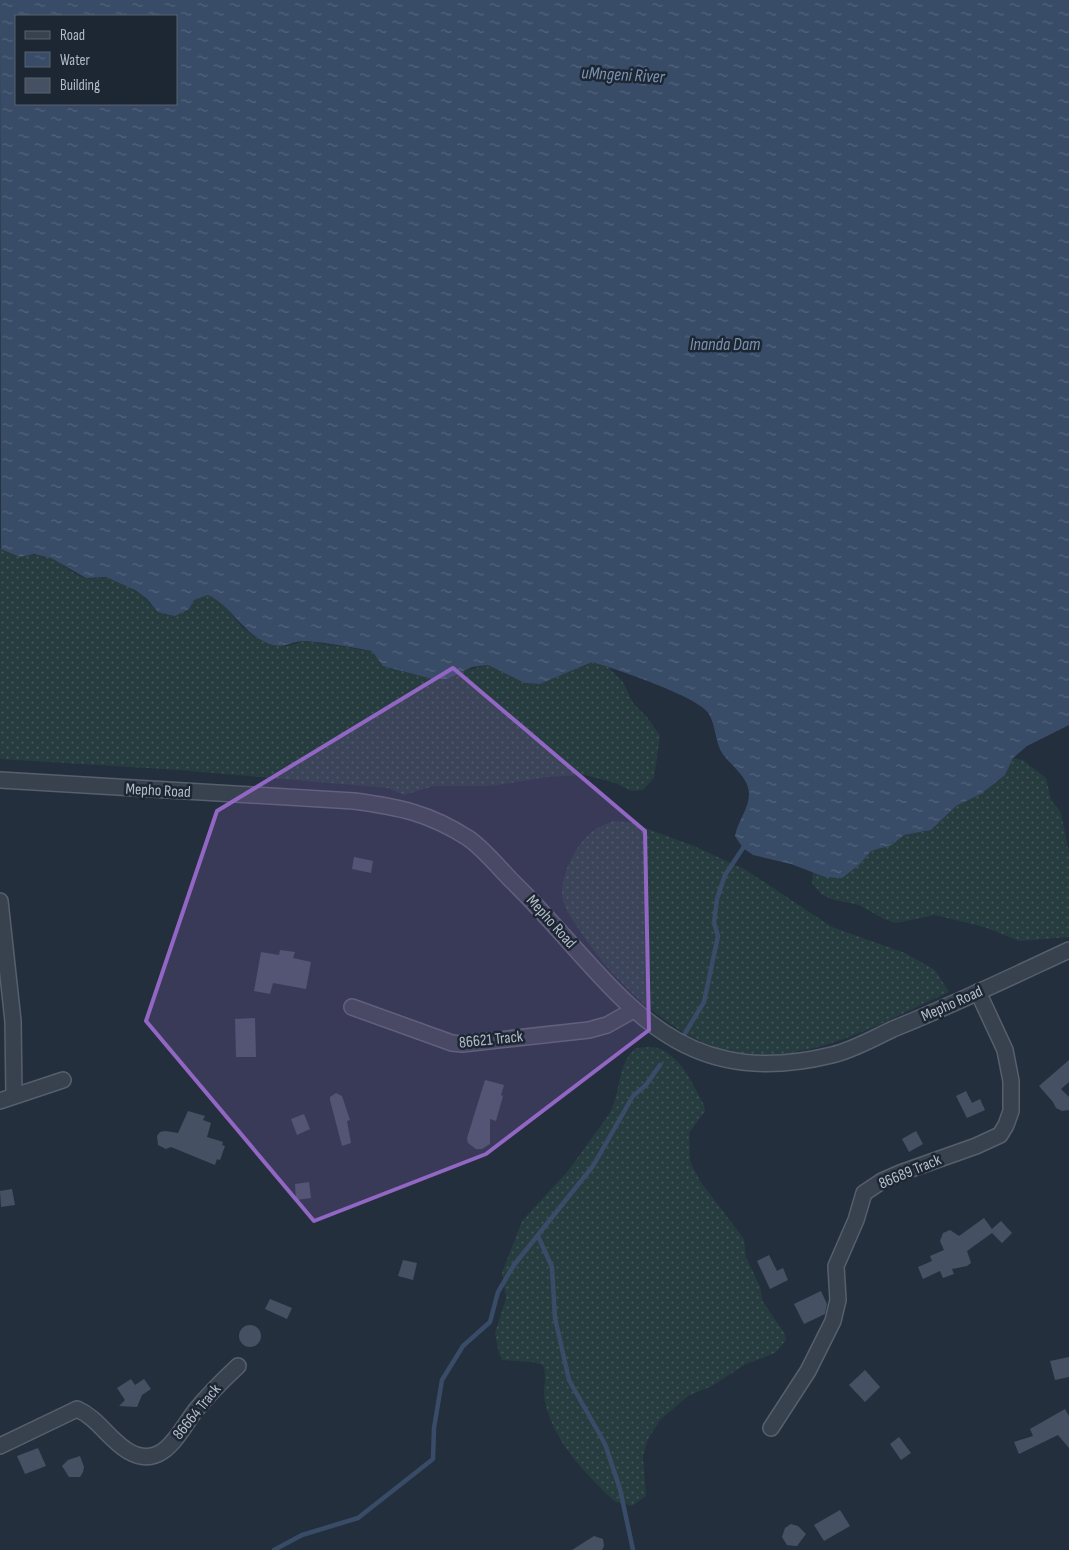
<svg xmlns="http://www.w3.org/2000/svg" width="1069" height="1550" viewBox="0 0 1069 1550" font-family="'Sofia Sans Condensed',sans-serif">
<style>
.grass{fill:url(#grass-dots)}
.water{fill:url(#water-ripples);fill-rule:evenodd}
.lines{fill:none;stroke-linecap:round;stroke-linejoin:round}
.stream{stroke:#394c67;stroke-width:4.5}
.building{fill:#455162}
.minor-casing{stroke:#565f6c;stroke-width:18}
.minor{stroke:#38414e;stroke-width:15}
.marked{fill:#9266c3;fill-opacity:0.2;stroke:#9266c3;stroke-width:4;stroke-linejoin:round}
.labels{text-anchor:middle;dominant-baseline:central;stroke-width:5;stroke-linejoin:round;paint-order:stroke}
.street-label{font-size:16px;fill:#b4bcc9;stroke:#1d2633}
.water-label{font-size:18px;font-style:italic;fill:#7c92b1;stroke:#1d2633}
</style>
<defs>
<pattern id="grass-dots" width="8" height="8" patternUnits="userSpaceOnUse" patternTransform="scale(1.25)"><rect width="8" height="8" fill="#263c3f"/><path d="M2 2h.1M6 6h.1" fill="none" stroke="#435659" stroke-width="1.8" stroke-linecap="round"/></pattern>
<pattern id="water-ripples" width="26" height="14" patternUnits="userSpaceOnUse" patternTransform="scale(1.25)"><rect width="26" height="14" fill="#394c67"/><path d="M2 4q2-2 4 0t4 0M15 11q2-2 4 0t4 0" fill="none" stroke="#53647b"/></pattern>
</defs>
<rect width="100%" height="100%" fill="#242f3e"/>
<!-- grass -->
<g class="grass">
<path d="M0,548c21,11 28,4 48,9 13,4 23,17 37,21 7,2 16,-2 23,0 20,6 37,18 50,34l31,-3 5,-9 14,-5 13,6 22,27 19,13 14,5h11l17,-5 68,10 11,15 49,13 56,-14 37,18 15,1 52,-22 16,5 15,15 10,21 14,14 13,19 -6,42 -11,12 -11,1 -17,-8 -30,-8 -37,2 -56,9h-58l-30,9 -16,-7 -209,-18 -179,-11z"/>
<polygon points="1013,758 1023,760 1046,778 1051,800 1061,813 1069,853 1069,937 1019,941 984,927 935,915 896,923 884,919 859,905 831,899 821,894 812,883 813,871 825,877 860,864 871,851 892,845 904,835 931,830 956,806 981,794 1005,775"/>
<path d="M613,821l16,1 65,24 52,24 86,57 73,26 30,17 14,22c-62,28 -126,66 -196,63 -69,-4 -137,-69 -173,-124 -7,-11 -17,-23 -18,-37 0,-22 14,-50 31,-63 5,-4 14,-7 20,-10z"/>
<path d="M636,1048c7,0 18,-2 24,1 23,10 33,36 44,56l1,6 -16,22 1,28 10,20 44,58 2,18 14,30 3,15 22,32 1,6 -11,13 -29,11 -34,22 -24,10 -28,24 -12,19 -5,17 3,40 -14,10 -16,-4 -4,-3c-28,-27 -58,-57 -67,-97 -3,-13 3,-24 -2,-37l-11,-3 -30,-2 -3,-6 -4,-21 11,-35 -4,-25 20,-52 46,-50 42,-58c11,-21 7,-50 26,-65z"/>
</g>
<!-- water -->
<path class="water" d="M0,0h1069v725l-42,21 -14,12 -8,17 -24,19 -25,12 -25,24 -27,5 -12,10 -21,6 -11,13 -18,14 -17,-1 -34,-13 -38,-9 -10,-7 -8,-12c3,-16 14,-27 14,-42 0,-17 -18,-28 -27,-41 -7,-11 -6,-27 -13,-39 -9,-17 -96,-46 -117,-52l-52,22 -15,-1 -37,-18 -16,2 -25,12h-15l-49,-13 -11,-15c-21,-4 -44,-8 -66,-10 -17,-1 -22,12 -45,-1 -21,-12 -31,-35 -53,-45l-14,5 -5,9 -14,7 -17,-4 -11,-13 -12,-9 -29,-13 -20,1 -35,-20 -17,-4 -14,3 -19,-8zM16,16h160v88h-160z"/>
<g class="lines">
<!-- stream -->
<g class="stream">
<polyline points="684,1035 704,1002 718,936 714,923 717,899 725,875 743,848"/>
<polyline points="538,1236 552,1267 555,1318 569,1380 605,1444 620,1489 633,1550"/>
<polyline points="274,1550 302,1535 358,1518 433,1459 434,1428 442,1380 463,1346 490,1322 498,1292 514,1265 593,1166 633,1096 646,1085 660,1065"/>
</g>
</g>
<!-- building -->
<g class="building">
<polygon points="354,857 373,861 371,873 352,869"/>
<polygon points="280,950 295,952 293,958 311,962 306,989 273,983 270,994 254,991 261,952 279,955"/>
<polygon points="255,1018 256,1057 236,1057 235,1019"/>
<polygon points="1069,1060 1069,1082 1061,1089 1069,1097 1069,1110 1062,1111 1056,1108 1053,1102 1039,1086"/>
<polygon points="485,1080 504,1085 501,1095 503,1096 496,1121 490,1119 490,1144 482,1149 476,1149 468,1143 467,1138"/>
<polygon points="966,1091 972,1103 980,1099 985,1110 967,1118 956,1096"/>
<polygon points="336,1093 342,1096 350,1120 347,1121 351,1143 342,1146 330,1100 330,1097"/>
<polygon points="188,1111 205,1116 203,1120 211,1123 207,1137 223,1142 222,1145 225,1146 220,1160 217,1159 215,1165 171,1147 166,1149 158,1145 157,1136 160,1132 165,1131 178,1133"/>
<polygon points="304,1114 310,1129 297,1135 291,1119"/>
<polygon points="916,1131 923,1144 909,1152 902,1139"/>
<polygon points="309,1182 311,1198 296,1200 295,1184"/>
<polygon points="12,1189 15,1205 1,1207 0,1191"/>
<polygon points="984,1218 992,1229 1001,1221 1012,1233 1002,1243 992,1233 967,1251 971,1263 967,1266 952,1269 954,1274 943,1278 940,1271 923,1279 918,1267 932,1261 930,1256 944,1250 940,1241 943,1233 950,1230 959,1236"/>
<polygon points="769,1255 777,1271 783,1268 788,1280 770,1289 757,1261"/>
<polygon points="403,1260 417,1263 413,1280 398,1276"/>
<polygon points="821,1291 827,1304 825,1314 804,1324 794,1304"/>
<polygon points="270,1299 292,1308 287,1319 265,1309"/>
<circle cx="250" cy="1336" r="11"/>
<polygon points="1069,1357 1069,1377 1055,1380 1050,1361"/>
<polygon points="865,1370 880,1387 865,1402 849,1385"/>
<polygon points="131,1379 135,1385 144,1379 151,1389 142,1395 137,1407 119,1406 125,1400 117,1388"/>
<polygon points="1065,1409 1069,1416 1069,1448 1058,1435 1019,1454 1014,1442 1033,1436 1030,1429"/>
<polygon points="899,1437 911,1453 901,1460 890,1444"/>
<polygon points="38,1448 46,1466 25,1474 17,1456"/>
<polygon points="80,1456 84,1467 83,1472 80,1477 69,1477 62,1466 68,1460"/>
<polygon points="840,1510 850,1526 824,1541 814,1525"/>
<polygon points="791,1524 798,1526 806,1534 797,1546 787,1545 782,1537 785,1528"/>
<polygon points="594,1536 603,1539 604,1546 602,1550 572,1550"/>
</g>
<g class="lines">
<!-- minor casing -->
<g class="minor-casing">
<g id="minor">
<path d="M0,780l354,21c45,6 75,12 114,37 16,11 31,30 45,44 102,99 151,214 319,173 21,-5 42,-17 61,-26 60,-24 118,-52 176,-79"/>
<polyline points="0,901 13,1021 14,1095"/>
<polyline points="352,1007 452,1043 462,1044 589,1030 607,1025 632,1011"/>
<polyline points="0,1101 63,1080"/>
<polyline points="771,1428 808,1371 833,1321 838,1300 836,1266 856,1220 864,1193 882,1181 900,1173 976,1146 1000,1135 1006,1125 1011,1111 1011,1081 1005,1050 978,992"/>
<path d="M0,1446l77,-37c21,9 32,31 51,42 34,20 50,-17 67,-40 13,-16 28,-31 43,-45"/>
</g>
</g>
<!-- minor -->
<use href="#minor" class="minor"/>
</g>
<!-- marked area -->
<path class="marked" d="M453,668l192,163 4,199 -163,124 -172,67 -168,-200 71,-210z"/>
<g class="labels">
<!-- street labels -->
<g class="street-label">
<text transform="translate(158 791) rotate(3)">Mepho Road</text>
<text transform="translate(551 922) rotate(48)">Mepho Road</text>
<text transform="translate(952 1004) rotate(-24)">Mepho Road</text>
<text transform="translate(491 1040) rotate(-6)">86621 Track</text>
<text transform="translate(910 1172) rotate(-23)">86689 Track</text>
<text transform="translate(197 1412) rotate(-51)">86664 Track</text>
</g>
<!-- water labels -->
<g class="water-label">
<text transform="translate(623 75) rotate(3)">uMngeni River</text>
<text x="725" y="344">Inanda Dam</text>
</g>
</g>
<!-- legend -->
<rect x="15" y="15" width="162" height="90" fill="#1d2633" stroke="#59626f"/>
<rect x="25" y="31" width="25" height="8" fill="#38414e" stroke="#59626f"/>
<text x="60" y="40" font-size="15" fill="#b4bcc9">Road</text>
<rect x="25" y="52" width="25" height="15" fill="url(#water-ripples)" stroke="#59626f"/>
<text x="60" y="65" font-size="15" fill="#b4bcc9">Water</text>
<rect x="25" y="78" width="25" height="15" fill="#455162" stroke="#59626f"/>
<text x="60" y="90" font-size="15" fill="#b4bcc9">Building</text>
</svg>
